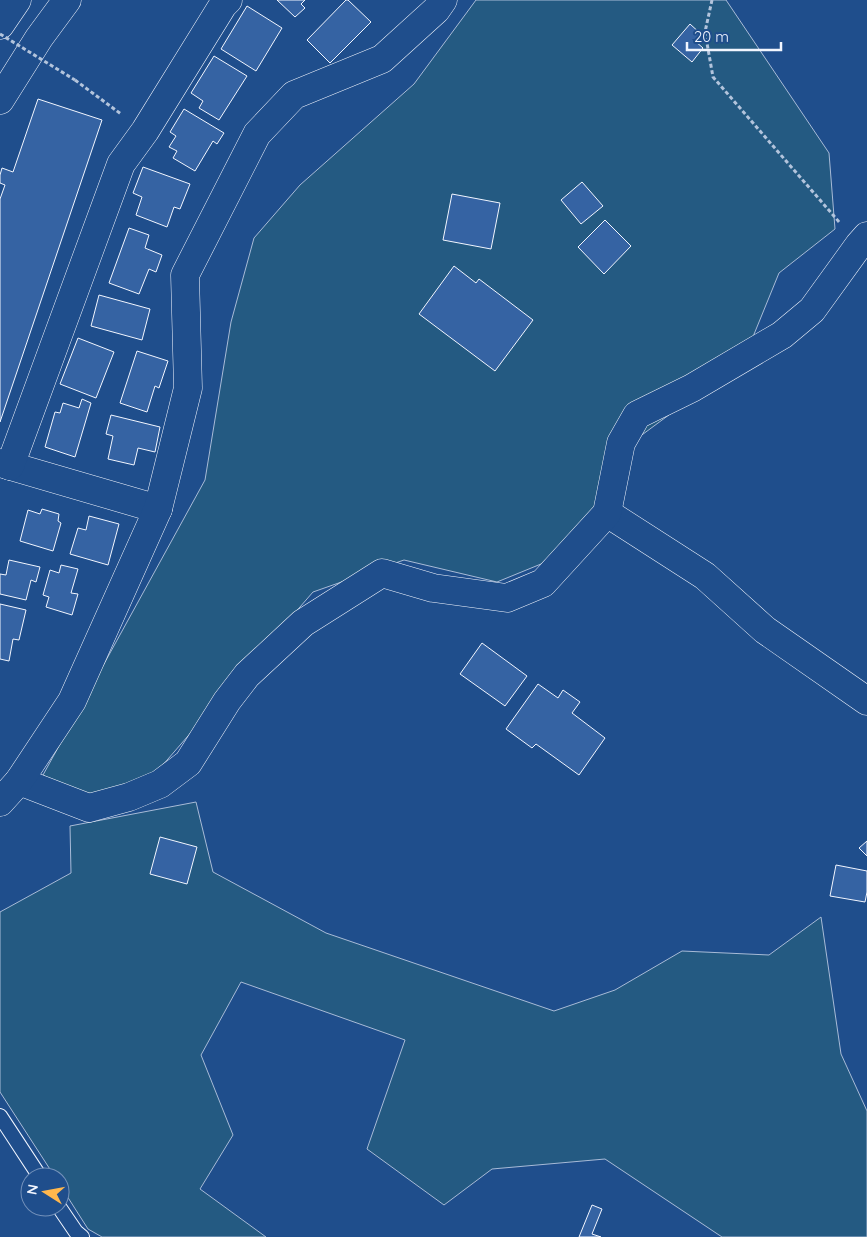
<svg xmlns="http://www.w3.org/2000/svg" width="867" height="1237" viewBox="0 0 867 1237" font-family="Quicksand,sans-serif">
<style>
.green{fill:#245a82;stroke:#a8bbd7}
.building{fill:#3563a3;stroke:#f2f6ff}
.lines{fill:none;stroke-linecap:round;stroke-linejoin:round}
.service-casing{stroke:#f2f6ff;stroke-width:16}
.minor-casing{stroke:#f2f6ff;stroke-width:29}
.secondary-casing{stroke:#f2f6ff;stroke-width:29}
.path{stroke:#b3c4dc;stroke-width:3;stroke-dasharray:4 2.5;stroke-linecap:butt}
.service{stroke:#1f4e8c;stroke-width:14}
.minor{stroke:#1f4e8c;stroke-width:28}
.secondary{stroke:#1f4e8c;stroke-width:28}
.path-bridge{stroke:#b3c4dc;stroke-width:3;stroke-dasharray:4 2.5;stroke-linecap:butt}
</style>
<rect width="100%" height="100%" fill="#1f4e8c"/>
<!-- green -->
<g class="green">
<polygon points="476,0 726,0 829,153 835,229 779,273 748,349 681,406 608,460 596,511 541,564 497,582 404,560 313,592 148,782 90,803 43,775 205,480 231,322 254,238 300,185 414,84"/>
<polygon points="196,802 213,872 326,933 554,1011 615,990 682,951 769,955 821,917 841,1054 867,1111 867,1237 722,1237 605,1159 492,1169 444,1205 367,1149 405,1040 241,982 201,1055 233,1135 200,1189 266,1237 102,1237 88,1229 60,1185 60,1177 55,1177 0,1092 0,912 71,873 70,826"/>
</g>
<!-- building -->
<g class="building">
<polygon points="277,0 305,0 301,4 305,8 295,17"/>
<polygon points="346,0 348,0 371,22 330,63 307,40"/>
<polygon points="247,6 282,28 256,71 221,49"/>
<polygon points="690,24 701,34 695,41 703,48 692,62 672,45"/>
<polygon points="214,56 247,76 219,120 199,108 203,101 191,93"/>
<polygon points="38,99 102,120 0,422 0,199 5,185 0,183 0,175 2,168 13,172"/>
<polygon points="184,109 224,133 217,144 213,141 195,171 173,158 177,151 169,147 176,136 170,132"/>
<polygon points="143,167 190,184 180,209 174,207 167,227 136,215 142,197 133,193"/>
<polygon points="582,182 603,206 581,224 561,200"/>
<polygon points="452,194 500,203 491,249 443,240"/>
<polygon points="605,220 631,246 604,274 578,247"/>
<polygon points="129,228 149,235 145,248 162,255 156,272 149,269 139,294 109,283"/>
<polygon points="454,266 476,283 479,279 533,320 495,371 419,314"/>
<polygon points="99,295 150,309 142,340 91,326"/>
<polygon points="78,338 114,352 96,398 60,384"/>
<polygon points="137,351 168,361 159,388 155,386 147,412 120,403"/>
<polygon points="82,399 91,403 75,457 45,447 55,412 60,413 63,403 79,408"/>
<polygon points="111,415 160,427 155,452 138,448 134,465 108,459 113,436 106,434"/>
<polygon points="42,509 59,514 58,521 61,523 53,551 20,541 28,510 40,514"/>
<polygon points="89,516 119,524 108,565 70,554 78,528 86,530"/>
<polygon points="9,560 40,567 36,582 31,580 26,600 0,594 0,574 6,575"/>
<polygon points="61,565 78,569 71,593 78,594 72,615 46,607 49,597 43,595 50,570 59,573"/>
<polygon points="0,604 26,610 19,640 13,639 9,661 0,659"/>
<polygon points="482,643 527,676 505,706 460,674"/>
<polygon points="538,684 558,698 563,690 580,702 572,713 605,738 579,775 536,744 532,748 506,729"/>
<polygon points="160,837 197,847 187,884 150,874"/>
<polygon points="867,841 867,856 859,848"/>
<polygon points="836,865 867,871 867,892 865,902 830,896"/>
<polygon points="592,1205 602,1209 592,1234 601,1237 579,1237"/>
</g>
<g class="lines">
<!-- service casing -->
<g class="service-casing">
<g id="service">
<polyline points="0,1116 40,1177"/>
<polyline points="59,1207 76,1232 82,1237"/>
</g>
</g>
<!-- minor casing -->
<g class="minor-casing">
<g id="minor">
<polyline points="0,463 158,509"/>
<polyline points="10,466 121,164 145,131 223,5 228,0"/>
<polyline points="607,513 705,576 765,630 867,701"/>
<polyline points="19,781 89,808 129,797 160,784 188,763 227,701 247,675 303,623 382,573 433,588 507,598 543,583 607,513 621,443 637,415 692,388 782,335 812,310 859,245 867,236"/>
<polyline points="0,802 19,781 72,701 158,509 188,388 185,275 257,134 294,95 382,59 436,10 443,0"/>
</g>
</g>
<!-- secondary casing -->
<g class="secondary-casing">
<g id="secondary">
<polyline points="0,25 17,0"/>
<polyline points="0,100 39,38 67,0"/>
</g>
</g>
<!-- path -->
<g class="path">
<polyline points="712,0 705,32 713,77 840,223"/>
<polyline points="75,80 121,114"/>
</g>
<!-- service -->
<use href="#service" class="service"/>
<!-- minor -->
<use href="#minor" class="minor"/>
<!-- secondary -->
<use href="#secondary" class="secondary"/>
<!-- path-bridge -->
<polyline class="path-bridge" points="0,34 75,80"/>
</g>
<!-- north arrow -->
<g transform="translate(45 1192) rotate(281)"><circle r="24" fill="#1f4e8c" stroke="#7391ba"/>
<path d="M0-4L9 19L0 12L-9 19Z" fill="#ffb74d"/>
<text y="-8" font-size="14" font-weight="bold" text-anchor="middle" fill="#f2f6ff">N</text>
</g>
<!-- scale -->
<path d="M687 42v8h94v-8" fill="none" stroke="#f2f6ff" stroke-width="2.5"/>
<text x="694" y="42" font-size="15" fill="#f2f6ff" stroke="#1f4e8c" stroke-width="4" paint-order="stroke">20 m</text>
</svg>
